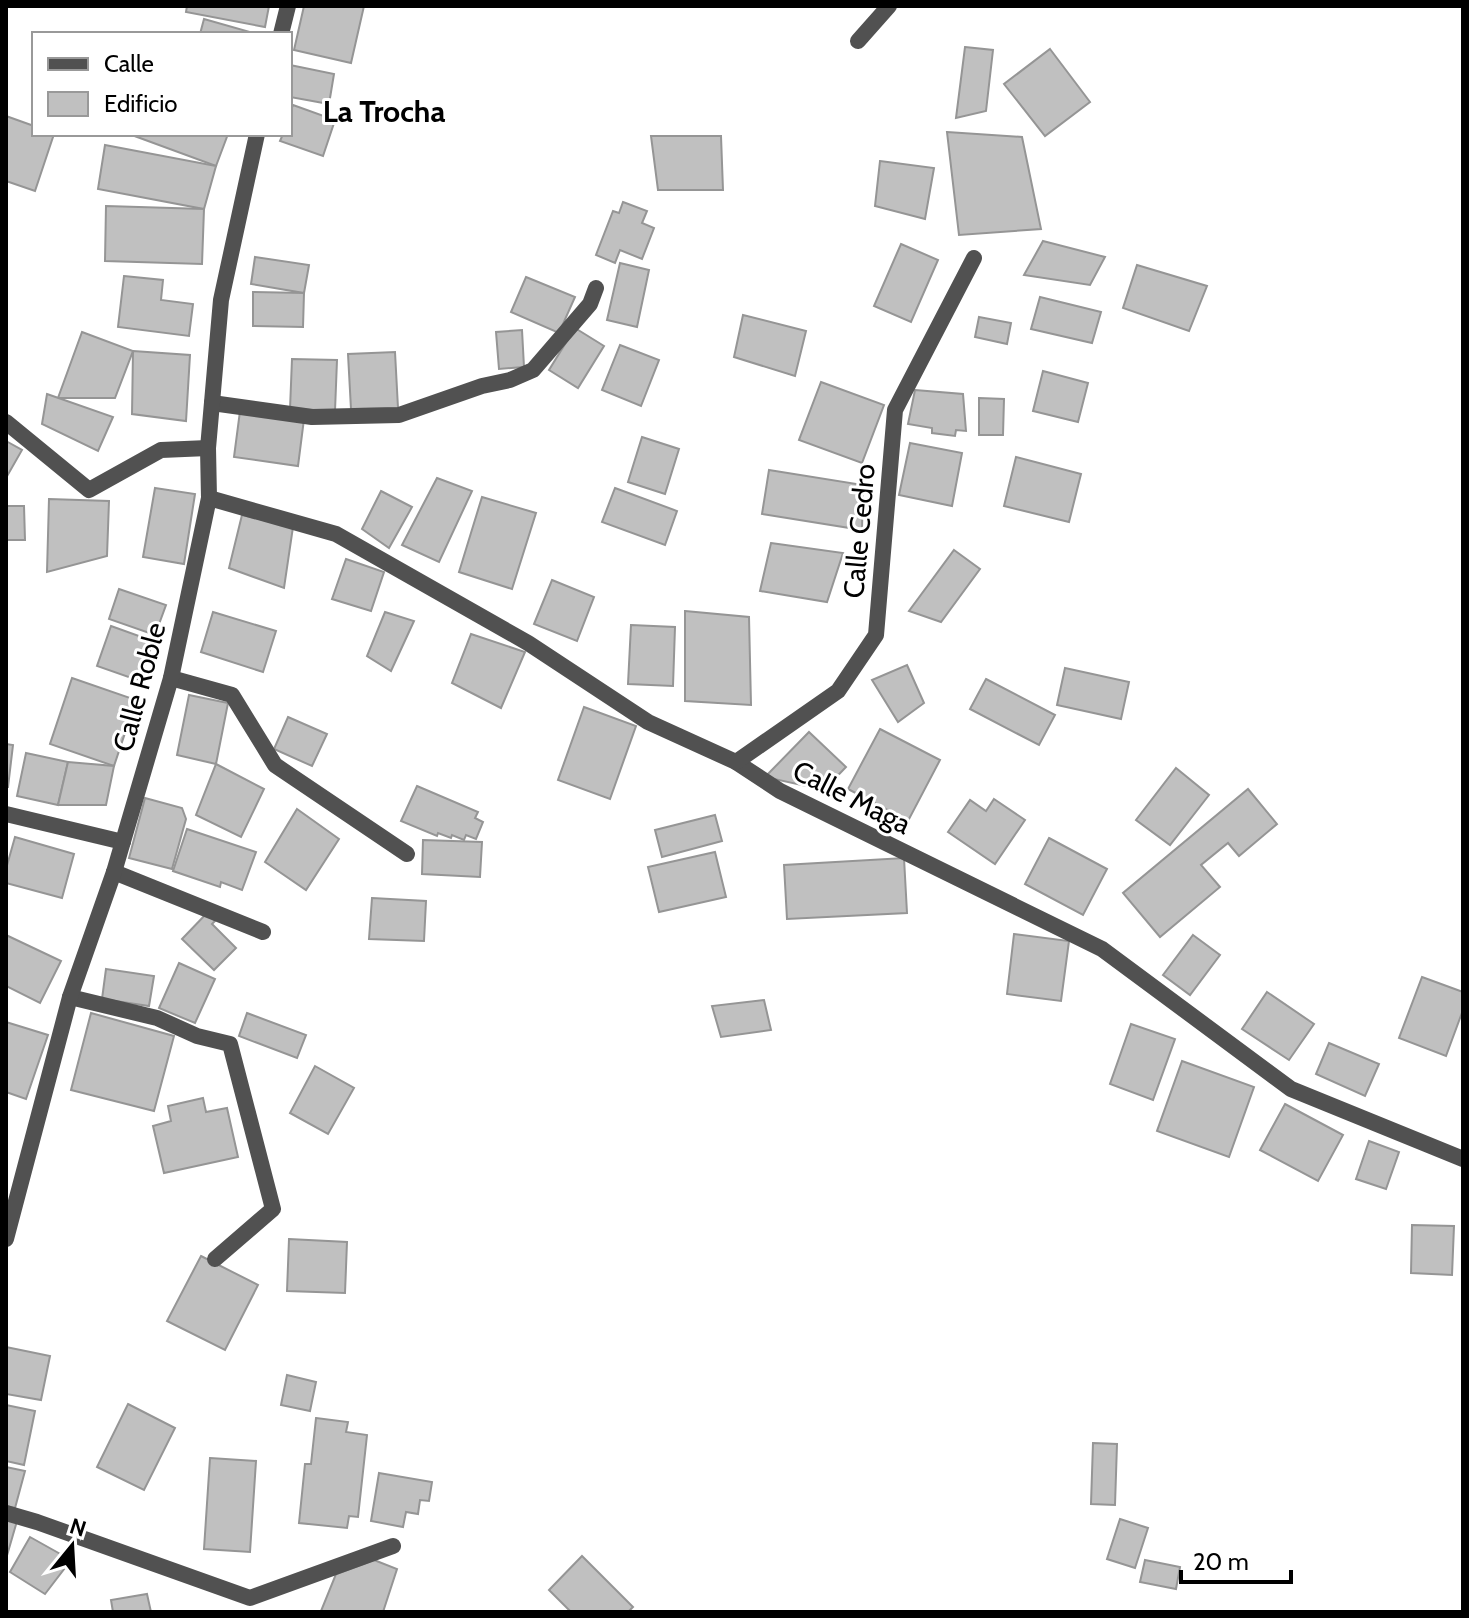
<svg xmlns="http://www.w3.org/2000/svg" width="1469" height="1618" viewBox="0 0 1469 1618" font-family="Cabin,sans-serif">
<style>
.building{fill:#c0c0c0;stroke:#959595;stroke-width:2}
.lines{fill:none;stroke-linecap:round;stroke-linejoin:round}
.minor{stroke:#515151;stroke-width:16}
.labels{text-anchor:middle;dominant-baseline:central;stroke-width:6;stroke-linejoin:round;paint-order:stroke}
.street-label{font-size:28px;fill:#000;stroke:#fff}
.neighbourhood-label{font-size:30px;font-weight:bold;fill:#000;stroke:#fff}
</style>
<rect width="100%" height="100%" fill="#fff"/>
<!-- building -->
<g class="building">
<polygon points="187,6 269,6 265,27 186,12"/>
<polygon points="304,6 364,6 351,63 294,50"/>
<polygon points="204,19 257,34 200,34"/>
<polygon points="965,47 993,50 986,111 956,118"/>
<polygon points="1050,49 1090,102 1045,136 1004,84"/>
<polygon points="290,65 334,74 329,104 290,97"/>
<polygon points="293,105 335,120 323,156 280,141 283,134 290,134 290,113"/>
<polygon points="6,116 34,126 34,134 54,134 35,191 6,181"/>
<polygon points="947,132 1022,137 1041,229 959,235"/>
<polygon points="129,134 228,134 216,166"/>
<polygon points="651,136 721,136 723,190 658,190"/>
<polygon points="105,145 216,166 204,209 98,189"/>
<polygon points="880,161 934,168 925,219 875,206"/>
<polygon points="623,202 647,211 642,223 654,228 642,259 620,250 615,263 596,255 613,211 619,213"/>
<polygon points="106,206 204,209 202,264 105,261"/>
<polygon points="1043,241 1105,257 1090,285 1024,275"/>
<polygon points="901,244 938,260 911,322 874,306"/>
<polygon points="255,257 309,265 304,293 251,284"/>
<polygon points="620,263 649,270 637,327 607,320"/>
<polygon points="1137,265 1207,286 1189,331 1123,308"/>
<polygon points="124,276 163,280 161,300 193,304 189,336 118,327"/>
<polygon points="526,277 575,297 559,333 511,312"/>
<polygon points="253,292 304,293 303,327 253,326"/>
<polygon points="1040,297 1101,312 1092,343 1031,329"/>
<polygon points="743,315 806,331 795,376 734,357"/>
<polygon points="979,317 1011,323 1007,344 975,337"/>
<polygon points="575,328 604,346 578,388 549,370"/>
<polygon points="522,330 524,367 499,369 496,332"/>
<polygon points="82,332 133,351 115,398 58,398"/>
<polygon points="620,345 659,360 641,406 602,390"/>
<polygon points="133,351 190,355 186,421 132,414"/>
<polygon points="395,352 398,408 351,409 348,354"/>
<polygon points="292,359 337,360 335,411 290,409"/>
<polygon points="1043,371 1088,383 1078,422 1033,411"/>
<polygon points="821,382 884,405 862,463 799,440"/>
<polygon points="915,390 963,394 966,431 956,430 955,436 932,433 932,428 908,424"/>
<polygon points="47,394 113,417 98,451 42,424"/>
<polygon points="979,398 1004,399 1003,435 979,435"/>
<polygon points="240,411 304,419 298,466 234,457"/>
<polygon points="642,437 679,449 665,494 628,482"/>
<polygon points="6,441 22,450 6,478"/>
<polygon points="910,443 962,453 952,506 899,495"/>
<polygon points="1016,457 1081,474 1069,522 1004,506"/>
<polygon points="769,470 863,485 862,530 762,514"/>
<polygon points="437,478 472,491 439,562 402,545"/>
<polygon points="155,488 195,494 184,564 143,557"/>
<polygon points="615,488 677,511 665,545 602,522"/>
<polygon points="381,491 412,507 389,548 362,529"/>
<polygon points="482,497 536,513 512,589 459,572"/>
<polygon points="49,499 109,501 107,556 47,572"/>
<polygon points="6,506 24,506 25,540 6,540"/>
<polygon points="242,515 293,527 284,588 229,568"/>
<polygon points="771,543 843,553 827,602 760,591"/>
<polygon points="954,550 980,569 941,622 909,611"/>
<polygon points="346,559 384,572 371,611 332,599"/>
<polygon points="552,580 594,597 577,641 534,624"/>
<polygon points="119,589 166,605 155,635 109,619"/>
<polygon points="685,611 749,617 751,705 685,701"/>
<polygon points="213,612 276,631 263,672 201,652"/>
<polygon points="385,612 414,621 391,671 367,656"/>
<polygon points="631,625 675,627 673,686 628,684"/>
<polygon points="111,626 153,641 140,681 97,666"/>
<polygon points="471,634 525,652 501,708 452,683"/>
<polygon points="907,665 924,703 898,722 872,680"/>
<polygon points="1065,668 1129,682 1121,719 1057,705"/>
<polygon points="72,678 136,700 114,766 50,744"/>
<polygon points="986,679 1055,715 1039,745 970,709"/>
<polygon points="189,695 228,703 216,764 177,755"/>
<polygon points="584,707 636,726 610,799 558,780"/>
<polygon points="288,717 327,734 312,766 274,749"/>
<polygon points="880,729 940,760 908,821 848,789"/>
<polygon points="809,732 846,767 824,790 765,777"/>
<polygon points="6,744 13,745 8,787 6,787"/>
<polygon points="26,753 68,762 58,805 17,796"/>
<polygon points="68,762 114,766 106,805 58,805"/>
<polygon points="216,764 264,789 241,837 196,815"/>
<polygon points="1176,768 1209,795 1170,845 1136,820"/>
<polygon points="417,786 478,812 475,818 483,822 476,839 466,835 464,840 452,835 451,838 438,833 437,836 401,821"/>
<polygon points="1248,789 1277,824 1239,856 1228,843 1201,865 1220,887 1160,937 1123,893"/>
<polygon points="145,798 182,808 186,819 172,869 129,858"/>
<polygon points="994,799 1025,820 995,864 948,832 970,800 986,811"/>
<polygon points="297,809 339,839 306,890 265,862"/>
<polygon points="715,815 722,841 662,857 655,830"/>
<polygon points="187,829 256,852 242,890 221,882 220,887 173,871"/>
<polygon points="15,837 74,854 62,898 6,883 6,869"/>
<polygon points="1049,838 1107,869 1083,915 1025,884"/>
<polygon points="423,840 482,842 480,877 422,874"/>
<polygon points="715,852 726,897 659,912 648,867"/>
<polygon points="904,858 907,913 787,919 784,865"/>
<polygon points="372,898 426,901 424,941 369,939"/>
<polygon points="207,913 215,921 212,924 236,948 214,970 182,939"/>
<polygon points="1014,934 1069,941 1061,1001 1007,994"/>
<polygon points="6,935 61,961 40,1003 6,986"/>
<polygon points="1193,935 1220,955 1190,995 1163,975"/>
<polygon points="179,963 215,979 195,1023 159,1008"/>
<polygon points="106,969 154,976 149,1006 102,999"/>
<polygon points="1422,977 1463,992 1463,1010 1446,1056 1399,1038"/>
<polygon points="1267,992 1314,1024 1289,1060 1242,1029"/>
<polygon points="764,1000 771,1030 721,1037 712,1006"/>
<polygon points="91,1013 174,1036 154,1111 71,1090"/>
<polygon points="247,1013 306,1035 297,1058 239,1036"/>
<polygon points="6,1022 48,1035 26,1099 6,1092"/>
<polygon points="1131,1024 1175,1039 1153,1100 1110,1084"/>
<polygon points="1329,1043 1379,1064 1365,1096 1316,1074"/>
<polygon points="1182,1061 1254,1087 1229,1157 1157,1131"/>
<polygon points="315,1066 354,1088 328,1134 290,1113"/>
<polygon points="203,1098 206,1112 227,1108 238,1157 164,1173 153,1126 171,1121 168,1106"/>
<polygon points="1285,1104 1343,1135 1318,1181 1260,1150"/>
<polygon points="1369,1141 1399,1152 1386,1189 1356,1179"/>
<polygon points="1412,1225 1454,1226 1452,1275 1411,1273"/>
<polygon points="289,1239 347,1242 345,1293 287,1291"/>
<polygon points="201,1256 258,1285 225,1350 167,1321"/>
<polygon points="6,1347 50,1356 41,1400 6,1394"/>
<polygon points="287,1375 316,1382 310,1411 281,1405"/>
<polygon points="128,1404 175,1428 144,1490 97,1467"/>
<polygon points="6,1405 35,1411 24,1465 6,1461"/>
<polygon points="316,1418 348,1422 346,1432 367,1435 358,1517 349,1516 347,1528 299,1523 305,1464 311,1464"/>
<polygon points="1093,1443 1117,1444 1115,1505 1091,1504"/>
<polygon points="210,1458 256,1461 250,1552 204,1549"/>
<polygon points="6,1467 25,1471 15,1508 6,1506"/>
<polygon points="379,1473 432,1482 429,1501 420,1500 418,1514 406,1512 403,1527 371,1521"/>
<polygon points="6,1518 17,1521 6,1559"/>
<polygon points="1120,1519 1148,1528 1135,1568 1107,1559"/>
<polygon points="30,1537 71,1560 45,1594 10,1572"/>
<polygon points="582,1556 633,1607 628,1612 571,1612 549,1590"/>
<polygon points="374,1560 397,1569 383,1612 321,1611 336,1574"/>
<polygon points="1145,1560 1180,1567 1176,1589 1140,1582"/>
<polygon points="147,1594 151,1612 113,1612 111,1600"/>
</g>
<g class="lines">
<!-- minor -->
<g class="minor">
<polyline points="281,34 288,6"/>
<polyline points="858,41 889,6"/>
<polyline points="212,403 312,417 399,415 482,386 510,380 533,370 590,304 596,288"/>
<polyline points="6,422 89,490 161,450 208,448"/>
<polyline points="209,498 336,534 528,643 648,722 736,762 780,791 1102,949 1291,1089 1463,1159"/>
<polyline points="171,678 232,695 275,765 407,854"/>
<polyline points="736,762 838,691 876,635 895,410 974,258"/>
<polyline points="6,814 123,842"/>
<polyline points="114,872 263,932"/>
<polyline points="70,997 157,1018 197,1036 230,1044 273,1209 215,1259"/>
<polyline points="6,1239 70,997 114,872 171,678 209,498 208,448 221,300 257,134"/>
<polyline points="6,1513 37,1522 250,1598 393,1546"/>
</g>
</g>
<g class="labels">
<!-- street labels -->
<g class="street-label">
<text transform="translate(859 531) rotate(-85)">Calle Cedro</text>
<text transform="translate(139 687) rotate(-75)">Calle Roble</text>
<text transform="translate(852 797) rotate(27)">Calle Maga</text>
</g>
<!-- neighbourhood labels -->
<g class="neighbourhood-label">
<text x="384" y="111">La Trocha</text>
</g>
</g>
<!-- border -->
<rect width="1469" height="1618" fill="none" stroke="#000000" stroke-width="16"/>
<!-- legend -->
<rect x="32" y="32" width="260" height="104" fill="#ffffff" stroke="#999999" stroke-width="2"/>
<rect x="48" y="58" width="40" height="12" fill="#515151" stroke="#999999" stroke-width="2"/>
<text x="104" y="72" font-size="24" fill="#000000">Calle</text>
<rect x="48" y="92" width="40" height="24" fill="#c0c0c0" stroke="#999999" stroke-width="2"/>
<text x="104" y="112" font-size="24" fill="#000000">Edificio</text>
<!-- north arrow -->
<g transform="translate(72 1546) rotate(18)" stroke="#ffffff" stroke-width="6" paint-order="stroke">
<path d="M0-6L14 30L0 20L-14 30Z" fill="#000000"/>
<text y="-12" font-size="22" font-weight="bold" text-anchor="middle" fill="#000000">N</text>
</g>
<!-- scale -->
<path d="M1181 1570v12h110v-12" fill="none" stroke="#000000" stroke-width="4"/>
<text x="1193" y="1570" font-size="24" fill="#000000" stroke="#ffffff" stroke-width="6" paint-order="stroke">20 m</text>
</svg>
